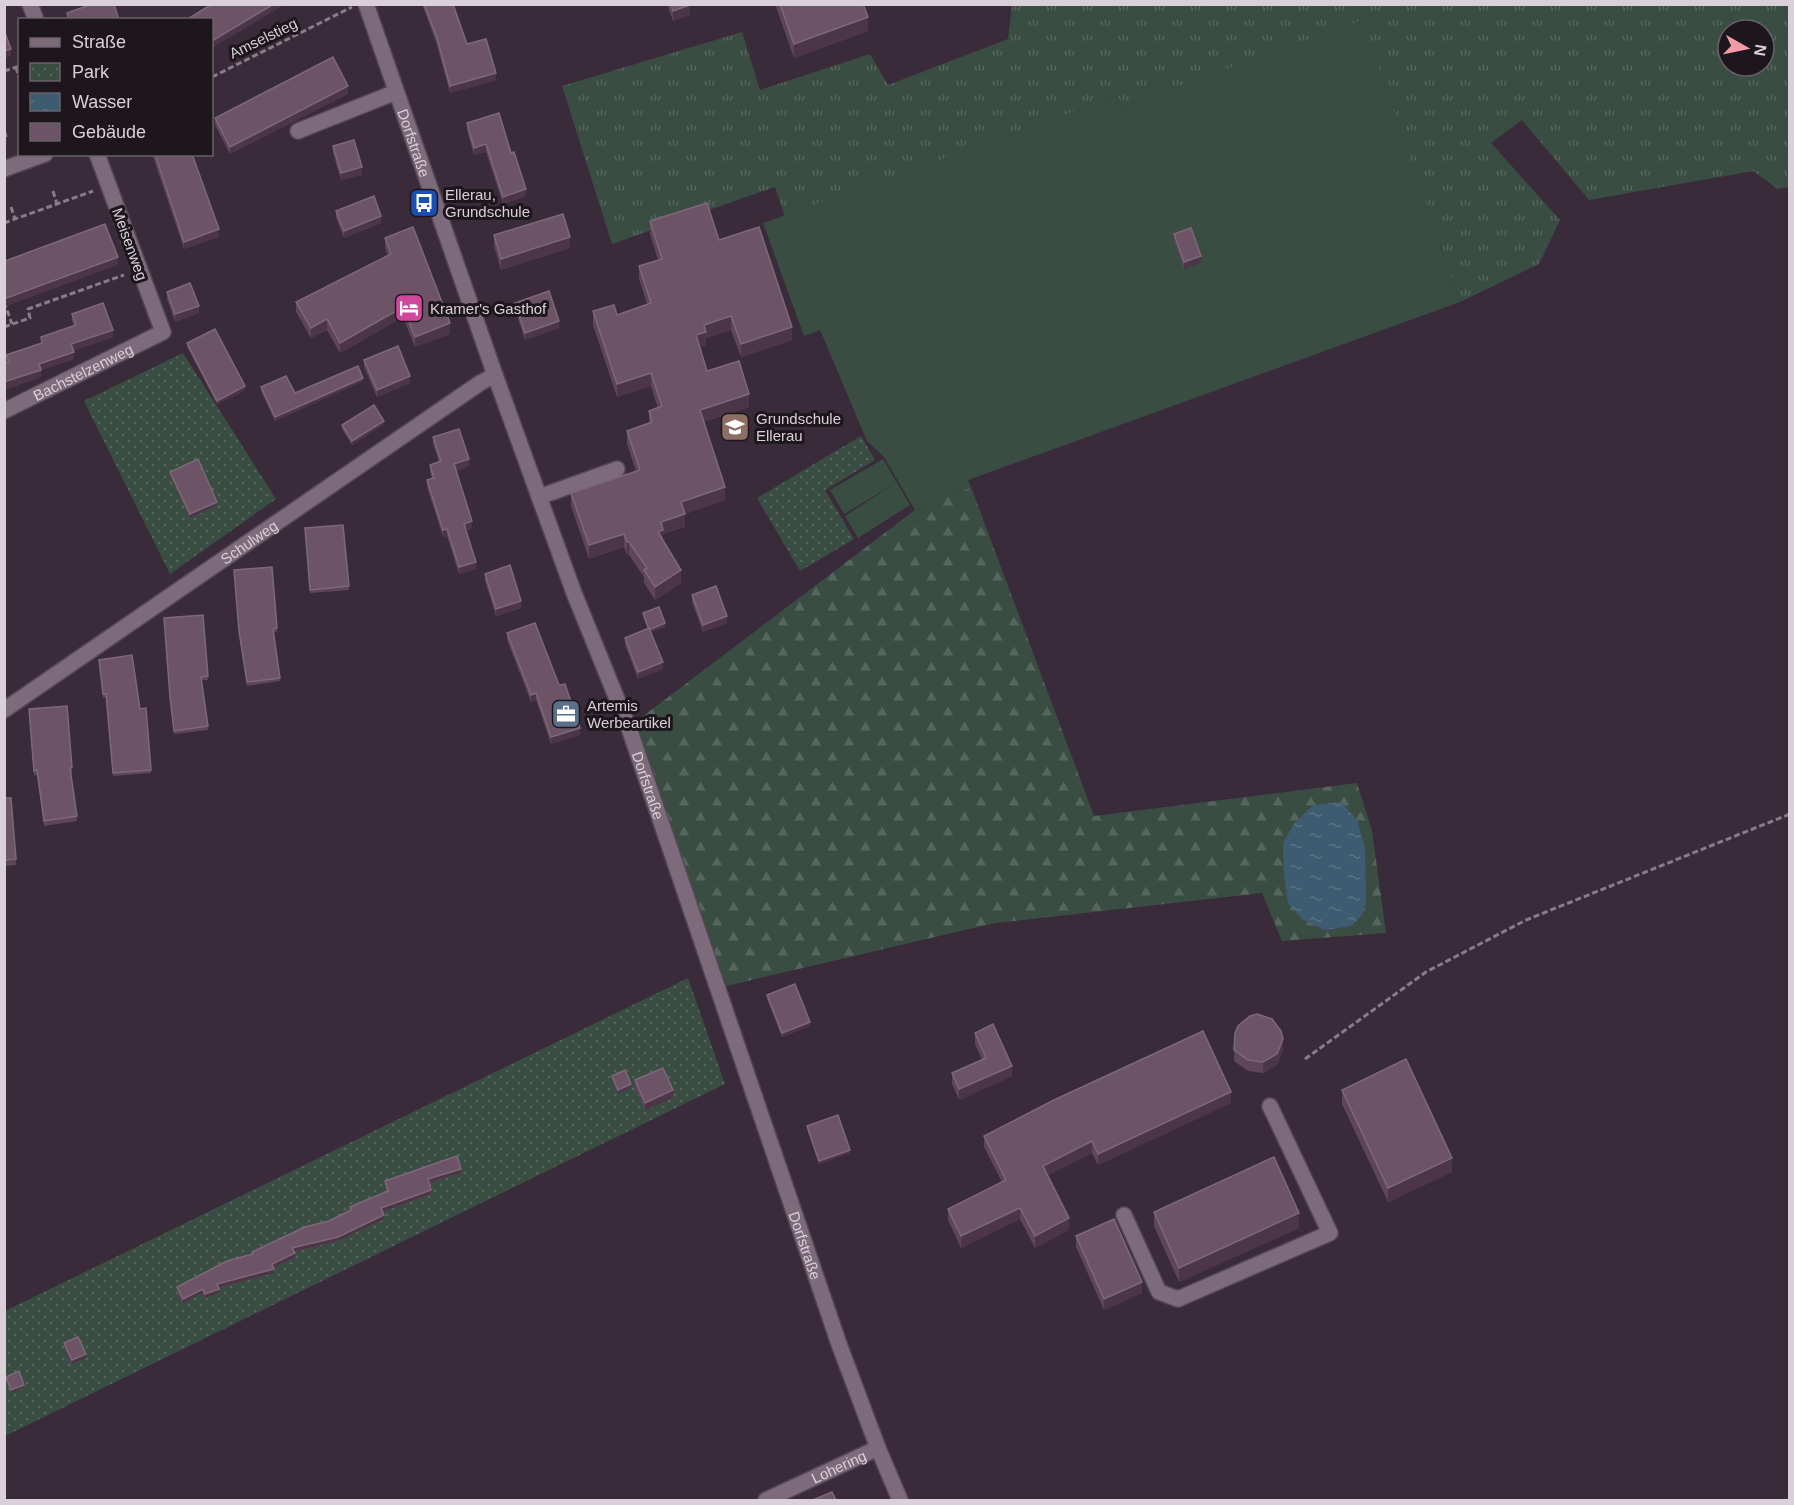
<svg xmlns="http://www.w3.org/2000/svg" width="1794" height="1505" viewBox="0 0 1794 1505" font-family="Helvetica,sans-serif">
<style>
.grass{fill:url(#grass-tufts);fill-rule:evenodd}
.forest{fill:url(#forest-firs)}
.park{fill:url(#park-dots)}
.pitch{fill:#394d43}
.water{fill:url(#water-ripples)}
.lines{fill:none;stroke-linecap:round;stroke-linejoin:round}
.minor-casing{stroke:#554855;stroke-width:18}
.path{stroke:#887c88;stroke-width:3;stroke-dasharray:6 3;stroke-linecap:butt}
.minor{stroke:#7d6b7c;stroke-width:15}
.wall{fill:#5f4559}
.shaded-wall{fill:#4b3547}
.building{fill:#6c5466;stroke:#7e6878;stroke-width:1.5}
.labels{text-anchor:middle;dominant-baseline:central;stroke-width:6;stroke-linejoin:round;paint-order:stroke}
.street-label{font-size:15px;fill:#dad0d9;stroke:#1d161d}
.poi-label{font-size:15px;fill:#dad0d9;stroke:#1d161d;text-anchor:start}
</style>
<defs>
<pattern id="grass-tufts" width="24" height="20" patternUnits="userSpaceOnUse" patternTransform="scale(1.5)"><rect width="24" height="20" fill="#394d43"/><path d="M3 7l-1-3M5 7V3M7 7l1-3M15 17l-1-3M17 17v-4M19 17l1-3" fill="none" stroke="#55665e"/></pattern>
<pattern id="forest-firs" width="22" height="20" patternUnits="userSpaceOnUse" patternTransform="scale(1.5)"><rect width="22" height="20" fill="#394d43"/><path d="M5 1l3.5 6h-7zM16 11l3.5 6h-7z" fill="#55665e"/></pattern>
<pattern id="park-dots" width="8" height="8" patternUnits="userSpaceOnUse" patternTransform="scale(1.5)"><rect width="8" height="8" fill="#394d43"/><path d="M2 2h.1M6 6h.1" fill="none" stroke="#55665e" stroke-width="1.8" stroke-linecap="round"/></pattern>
<pattern id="water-ripples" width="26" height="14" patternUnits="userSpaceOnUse" patternTransform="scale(1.5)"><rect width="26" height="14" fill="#3e5c71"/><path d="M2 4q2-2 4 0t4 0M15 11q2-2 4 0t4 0" fill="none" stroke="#597285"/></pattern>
</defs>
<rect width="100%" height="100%" fill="#3a2b3a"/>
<!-- grass -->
<path class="grass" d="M1012,5h777v182l-11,2 -25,-18 -164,29 -67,-80 -31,23 69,77 -21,44 -79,38 -98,-281 -240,86 -4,-11 -333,120 -10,-29 -163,57 -50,-158 180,-54 18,58 110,-36 18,31 120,-46zM1728,30h36v36h-36z"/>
<!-- forest -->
<polygon class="forest" points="971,487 1094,816 1357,783 1372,831 1386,933 1282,941 1262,893 995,923 726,986 634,723 915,510"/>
<!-- park -->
<g class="park">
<polygon points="183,353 276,499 170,574 84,401"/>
<polygon points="861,436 875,460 825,490 854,539 800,571 757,498"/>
<polygon points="688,978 725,1084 5,1436 5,1311"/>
</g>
<!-- pitch -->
<g class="pitch">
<polygon points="1362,20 1460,302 968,480 971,487 915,510 884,457 867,441 820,330 804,336 763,223 1118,96 1122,107"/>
<polygon points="883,459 910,505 858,538 845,516 894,484 844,514 830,490"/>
</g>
<!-- water -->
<polygon class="water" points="1341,802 1357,820 1365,848 1366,902 1362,915 1351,926 1325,930 1302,919 1288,903 1284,874 1283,843 1294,824 1313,805"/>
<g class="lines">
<!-- minor casing -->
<g class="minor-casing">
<g id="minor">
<polyline points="30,4 36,20"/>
<path id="s1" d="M366,4l129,371 79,218 56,138 209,613 39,104 22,52"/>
<polyline points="298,131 396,92"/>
<polyline points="4,169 45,154"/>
<path id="s2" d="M4,411l159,-79 -66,-178"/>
<polyline points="539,497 617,469"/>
<path id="s3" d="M4,710l476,-327 15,-8"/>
<polyline points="1124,1215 1159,1292 1178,1299 1330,1233 1270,1106"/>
<path id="s4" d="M766,1500l112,-52"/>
</g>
</g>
<!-- path -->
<g class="path">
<polyline points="16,67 19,78"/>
<polyline points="4,71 20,66"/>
<polyline points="212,77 352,7"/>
<polyline points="53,191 57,204"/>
<polyline points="11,207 15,219"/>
<polyline points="4,223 93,191"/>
<polyline points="4,302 12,324"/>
<polyline points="4,327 30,318 28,309 124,275"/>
<polyline points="1305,1059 1426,972 1526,920 1790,814"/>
</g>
<!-- minor -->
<use href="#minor" class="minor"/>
</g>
<!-- wall -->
<g class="wall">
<polygon points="422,4 453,4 467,44 496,80 450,93 437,45"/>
<polygon points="667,4 689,4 690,15 673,21"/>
<polygon points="775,4 863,4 868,31 794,58"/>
<polygon points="348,94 230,154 215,125 215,118"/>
<polygon points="467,123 511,153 526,196 503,204 486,152 474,155 467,130"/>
<polygon points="333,146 362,175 341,180 333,153"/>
<polygon points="152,154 192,154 219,237 184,249"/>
<polygon points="336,211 381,223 344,238 336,218"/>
<polygon points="650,221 719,240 792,340 741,357 731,330 706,338 706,345 699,347 707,371 749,407 704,422 725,500 685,514 685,527 663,534 663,541 681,583 655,600 644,583 644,577 629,555 627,555 624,547 589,559 571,506 571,493 636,471 627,444 627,431 649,423 649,411 658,408 651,386 617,397 593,325 593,311 617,315 647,304 639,279 639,266 658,260 650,234"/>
<polygon points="1174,234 1201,263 1184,269 1174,241"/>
<polygon points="494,235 570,248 501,270 494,246"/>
<polygon points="385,238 450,334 415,347 403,317 340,353 327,330 311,338 296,312 296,302 388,256 385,248"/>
<polygon points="167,292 199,313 175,322 167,299"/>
<polygon points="515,303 559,328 525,340 515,310"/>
<polygon points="72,314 113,337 74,350 74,359 41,370 41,377 4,390 4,363 6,362 6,355 41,343 41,337 74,326 72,321"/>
<polygon points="187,343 245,390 217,404 187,347"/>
<polygon points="364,360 410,383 377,397 364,367"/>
<polygon points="363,381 275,421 261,391 261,387 295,393"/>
<polygon points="384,424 352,445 342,429 342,425"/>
<polygon points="433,437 469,466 456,471 472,528 466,530 476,569 459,574 447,536 443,537 427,487 427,480 432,478 430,472 430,465 439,462 433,444"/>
<polygon points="170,472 217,505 190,518 170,475"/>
<polygon points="343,525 349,590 310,593 305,528"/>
<polygon points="234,570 277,628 277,632 273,632 280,681 247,686 239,635"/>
<polygon points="485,574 521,608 496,616 485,581"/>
<polygon points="692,595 727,623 703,632 692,602"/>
<polygon points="643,613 665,627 651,632 663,669 638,679 625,645 625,638 648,629 643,617"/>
<polygon points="164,618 208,676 208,680 201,680 208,730 174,734 170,700"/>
<polygon points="507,633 559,685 580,735 551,744 536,700 531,702 507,640"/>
<polygon points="99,660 140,709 146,708 151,773 113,776 106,697 103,698"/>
<polygon points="29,714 72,767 72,772 71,772 77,821 44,826 37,775 34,776"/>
<polygon points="4,792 16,859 16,865 4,866"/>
<polygon points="767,995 810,1026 782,1037 767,999"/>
<polygon points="975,1033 1012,1076 959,1100 952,1084 952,1073 982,1060 975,1044"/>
<polygon points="1235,1033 1283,1050 1277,1065 1263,1073 1248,1071 1234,1061"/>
<polygon points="612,1076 631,1088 618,1093 612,1079"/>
<polygon points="635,1080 673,1098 645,1110 635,1087"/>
<polygon points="1342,1090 1452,1172 1388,1202 1342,1104"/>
<polygon points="1231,1103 1098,1165 1092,1153 1047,1175 1069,1230 1035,1248 1020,1219 961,1248 948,1220 948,1209 1002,1182 984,1147 984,1136"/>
<polygon points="807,1126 850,1153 819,1164 807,1129"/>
<polygon points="461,1173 429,1183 431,1194 383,1212 384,1219 338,1241 294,1252 295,1257 273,1267 274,1273 219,1288 219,1293 205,1298 203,1293 183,1303 177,1291 177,1287 252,1254 252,1252 329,1221 350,1210 350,1207 387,1192 385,1185 385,1181"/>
<polygon points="1154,1212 1299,1228 1179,1282 1154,1226"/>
<polygon points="1076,1236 1142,1293 1104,1310 1076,1247"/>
<polygon points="64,1343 86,1358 72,1364 64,1347"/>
<polygon points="6,1377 24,1388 11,1393 6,1380"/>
</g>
<!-- shaded-wall -->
<g class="shaded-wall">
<polygon points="274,4 286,4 212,48 212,41"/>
<polygon points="690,5 690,15 673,21 673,11"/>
<polygon points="868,17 868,31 794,58 794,44"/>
<polygon points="11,49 11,56 4,58 4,51"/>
<polygon points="496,73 496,80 450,93 450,86"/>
<polygon points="348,86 348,94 230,154 230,147"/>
<polygon points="7,136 7,144 4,145 4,137"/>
<polygon points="486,144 486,152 474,155 474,148"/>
<polygon points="362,167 362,175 341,180 341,173"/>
<polygon points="526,189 526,196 503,204 503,197"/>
<polygon points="381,216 381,223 344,238 344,231"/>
<polygon points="219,229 219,237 184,249 184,242"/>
<polygon points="570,237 570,248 501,270 501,259"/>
<polygon points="1201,256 1201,263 1184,269 1184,262"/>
<polygon points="118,257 118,265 4,307 4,299"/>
<polygon points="199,306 199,313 175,322 175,314"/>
<polygon points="403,307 403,317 340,353 340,343"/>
<polygon points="731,316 731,330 706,338 706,345 696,348 696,335 704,325"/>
<polygon points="327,319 327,330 311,338 311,328"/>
<polygon points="559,321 559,328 525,340 525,333"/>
<polygon points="450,323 450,334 415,347 415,337"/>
<polygon points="792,327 792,340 741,357 741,344"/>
<polygon points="113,330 113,337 71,351 71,344"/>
<polygon points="74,352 74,359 41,370 41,377 4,390 4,382 39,364"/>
<polygon points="651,373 651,386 617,397 617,384"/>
<polygon points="410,376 410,383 377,397 377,390"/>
<polygon points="363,378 363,381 275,421 275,417"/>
<polygon points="245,386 245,390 217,404 217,401"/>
<polygon points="749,394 749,407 700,423 700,410"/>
<polygon points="384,421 384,424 352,445 352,441"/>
<polygon points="469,459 469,466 454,471 454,464"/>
<polygon points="725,487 725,500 685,514 685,527 663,534 663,543 658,532 661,522 681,502"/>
<polygon points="217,502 217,505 190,518 190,514"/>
<polygon points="472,521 472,528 464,530 464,524"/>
<polygon points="447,529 447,536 443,537 443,530"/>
<polygon points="624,534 624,547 589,559 589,545"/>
<rect x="627" y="542" width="2" height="13"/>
<polygon points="476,562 476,569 459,574 459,567"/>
<polygon points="681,570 681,583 655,600 655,587"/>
<polygon points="521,601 521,608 496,616 496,609"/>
<polygon points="727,616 727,623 703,632 703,625"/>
<polygon points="665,623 665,627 649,633 649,630"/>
<polygon points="663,662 663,669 638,679 638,672"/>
<polygon points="536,693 536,700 531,702 531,695"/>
<polygon points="580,728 580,735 551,744 551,737"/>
<polygon points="810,1022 810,1026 782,1037 782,1033"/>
<polygon points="1283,1039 1283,1050 1277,1065 1263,1073 1263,1062"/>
<polygon points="1012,1066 1012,1076 959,1100 959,1089"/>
<polygon points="631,1084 631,1088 618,1093 618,1090"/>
<polygon points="673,1090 673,1098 645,1110 645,1103"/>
<polygon points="1231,1092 1231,1103 1098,1165 1098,1154"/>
<polygon points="1092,1141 1092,1153 1043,1178 1043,1166"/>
<polygon points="850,1150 850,1153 819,1164 819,1161"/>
<polygon points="1452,1158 1452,1172 1388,1202 1388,1188"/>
<polygon points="461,1169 461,1173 428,1183 428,1179"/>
<polygon points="431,1190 431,1194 381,1212 381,1208"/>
<polygon points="1020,1208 1020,1219 961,1248 961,1236"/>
<polygon points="1299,1213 1299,1228 1179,1282 1179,1268"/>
<polygon points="384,1215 384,1219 338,1241 292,1252 292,1248"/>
<polygon points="1069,1218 1069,1230 1035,1248 1035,1236"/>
<polygon points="295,1253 295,1257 272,1268 272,1264"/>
<polygon points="274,1269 274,1273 217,1288 217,1284"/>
<polygon points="1142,1282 1142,1293 1104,1310 1104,1299"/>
<polygon points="203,1289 203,1293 183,1303 183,1299"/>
<polygon points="219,1289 219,1293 205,1298 205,1294"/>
<polygon points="86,1354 86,1358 72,1364 72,1360"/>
<polygon points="24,1385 24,1388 11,1393 11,1390"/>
</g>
<!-- building -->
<g class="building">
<polygon points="92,4 114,4 119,20 69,20 67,13"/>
<polygon points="212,4 274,4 212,41 212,20 186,20"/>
<polygon points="424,4 453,4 467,44 486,39 496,73 450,86 437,38"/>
<polygon points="671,4 689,4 690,5 673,11"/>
<polygon points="780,4 863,4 868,17 794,44"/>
<polygon points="4,30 11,49 4,51"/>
<polygon points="333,57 348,86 230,147 215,118"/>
<polygon points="499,113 511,153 514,152 526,189 503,197 486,144 474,148 467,123"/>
<polygon points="4,128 7,136 4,137"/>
<polygon points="354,140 362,167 341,173 333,146"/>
<polygon points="155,154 192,154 219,229 184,242"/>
<polygon points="374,196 381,216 344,231 336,211"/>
<polygon points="707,203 719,240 759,227 792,327 741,344 731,316 704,325 706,332 696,335 707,371 739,361 749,394 700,410 725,487 681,502 685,514 661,522 663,530 658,532 681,570 655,587 644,570 647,568 629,542 627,542 624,534 589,545 571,493 640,470 627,431 652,422 649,411 662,406 651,373 617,384 593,311 614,305 617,315 651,303 639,266 662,259 650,221"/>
<polygon points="563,214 570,237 501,259 494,235"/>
<polygon points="105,224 118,257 4,299 5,261"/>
<polygon points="413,227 450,323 415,337 403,307 340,343 327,319 311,328 296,302 391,254 385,238"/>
<polygon points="1191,228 1201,256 1184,262 1174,234"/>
<polygon points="190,283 199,306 175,314 167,292"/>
<polygon points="549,291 559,321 525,333 515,303"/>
<polygon points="103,303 113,330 71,344 74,352 39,364 41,370 4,382 4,363 9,362 6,355 42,343 41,337 76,325 72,314"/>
<polygon points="215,329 245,386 217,401 187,343"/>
<polygon points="398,346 410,376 377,390 364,360"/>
<polygon points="358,366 363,378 275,417 261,387 286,376 295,393"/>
<polygon points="374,405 384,421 352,441 342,425"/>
<polygon points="459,429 469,459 454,464 472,521 464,524 476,562 459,567 447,529 443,530 427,480 434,478 430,465 441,461 433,437"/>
<polygon points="198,459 217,502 190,514 170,472"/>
<polygon points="343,525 349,586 310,590 305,528"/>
<polygon points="510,565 521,601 496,609 485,574"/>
<polygon points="272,567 277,628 273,629 280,678 247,682 239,631 234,570"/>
<polygon points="716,586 727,616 703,625 692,595"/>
<polygon points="659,607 665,623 649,630 643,613"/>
<polygon points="203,615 208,676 201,677 208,726 174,731 170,697 164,618"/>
<polygon points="535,623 559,685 565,684 580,728 551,737 536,693 531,695 507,633"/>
<polygon points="649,628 663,662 638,672 625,638"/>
<polygon points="132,655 140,709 146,708 151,770 113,773 106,694 103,694 99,660"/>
<polygon points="67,706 72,767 70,768 77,816 44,821 37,770 34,771 29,709"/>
<polygon points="4,792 5,798 11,798 16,859 4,860"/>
<polygon points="795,984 810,1022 782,1033 767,995"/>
<polygon points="1257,1014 1272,1019 1281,1031 1283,1039 1277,1054 1263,1062 1248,1060 1234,1050 1235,1033 1238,1026 1250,1016"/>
<polygon points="993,1024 1012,1066 959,1089 952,1073 986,1058 975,1033"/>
<polygon points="1203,1031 1231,1092 1098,1154 1092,1141 1043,1166 1069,1218 1035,1236 1020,1208 961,1236 948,1209 1006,1180 984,1136 1054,1100"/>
<polygon points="1406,1059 1452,1158 1388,1188 1342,1090"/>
<polygon points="663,1068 673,1090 645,1103 635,1080"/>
<polygon points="625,1070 631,1084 618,1090 612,1076"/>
<polygon points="838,1115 850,1150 819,1161 807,1126"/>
<polygon points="457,1156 461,1169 428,1179 431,1190 381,1208 384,1215 338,1237 292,1248 295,1253 272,1264 274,1269 217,1284 219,1289 205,1294 203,1289 183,1299 177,1287 227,1261 253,1254 252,1252 305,1227 329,1221 351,1210 350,1207 388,1191 385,1181"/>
<polygon points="1274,1157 1299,1213 1179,1268 1154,1212"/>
<polygon points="1114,1219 1142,1282 1104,1299 1076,1236"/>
<polygon points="78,1337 86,1354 72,1360 64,1343"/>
<polygon points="19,1371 24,1385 11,1390 6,1377"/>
<polygon points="832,1492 836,1500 813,1500"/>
</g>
<!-- icons -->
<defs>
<g id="bus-square" transform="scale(1.5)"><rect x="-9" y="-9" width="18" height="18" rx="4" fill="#1a4fb4" stroke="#1d161d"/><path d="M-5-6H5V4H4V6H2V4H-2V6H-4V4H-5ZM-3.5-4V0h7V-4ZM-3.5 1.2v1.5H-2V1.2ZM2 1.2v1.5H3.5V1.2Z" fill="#fff"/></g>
<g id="hotel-square" transform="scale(1.5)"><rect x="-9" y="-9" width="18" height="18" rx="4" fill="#d1479c" stroke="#1d161d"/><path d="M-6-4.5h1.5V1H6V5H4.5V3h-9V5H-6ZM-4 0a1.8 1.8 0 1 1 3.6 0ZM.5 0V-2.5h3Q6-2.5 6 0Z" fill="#fff"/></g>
<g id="school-square" transform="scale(1.5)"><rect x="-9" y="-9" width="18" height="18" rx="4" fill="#8d6e63" stroke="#1d161d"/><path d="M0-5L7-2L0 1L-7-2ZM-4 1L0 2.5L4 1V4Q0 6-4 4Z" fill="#fff"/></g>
<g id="office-square" transform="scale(1.5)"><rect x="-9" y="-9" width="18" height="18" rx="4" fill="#5c6f8a" stroke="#1d161d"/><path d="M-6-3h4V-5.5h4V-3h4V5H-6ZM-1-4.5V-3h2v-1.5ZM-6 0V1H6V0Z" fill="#fff"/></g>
</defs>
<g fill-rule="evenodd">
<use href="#bus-square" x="424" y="203"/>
<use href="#hotel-square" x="409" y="308"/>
<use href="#school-square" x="735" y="427"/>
<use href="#office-square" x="566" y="714"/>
</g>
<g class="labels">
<!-- street labels -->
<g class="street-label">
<text transform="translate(263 38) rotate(-26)">Amselstieg</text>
<text stroke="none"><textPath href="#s1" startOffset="147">Dorfstraße</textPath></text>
<text transform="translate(130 244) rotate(70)">Meisenweg</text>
<text stroke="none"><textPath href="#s2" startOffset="88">Bachstelzenweg</textPath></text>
<text stroke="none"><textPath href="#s3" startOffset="297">Schulweg</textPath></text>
<text stroke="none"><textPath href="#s1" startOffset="831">Dorfstraße</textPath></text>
<text stroke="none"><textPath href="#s1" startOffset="1317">Dorfstraße</textPath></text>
<text stroke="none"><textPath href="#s4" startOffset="80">Lohering</textPath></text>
</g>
<!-- poi labels -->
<g class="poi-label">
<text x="445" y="194">Ellerau,<tspan x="445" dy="17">Grundschule</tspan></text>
<text x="430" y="308">Kramer's Gasthof</text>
<text x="756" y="418">Grundschule<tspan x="756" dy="17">Ellerau</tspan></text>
<text x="587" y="705">Artemis<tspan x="587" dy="17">Werbeartikel</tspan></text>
</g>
</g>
<!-- border -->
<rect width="1794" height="1505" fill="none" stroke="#dad0d9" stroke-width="12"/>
<!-- legend -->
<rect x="18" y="18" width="195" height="138" fill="#1d161d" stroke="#696068" stroke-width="1.5"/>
<rect x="30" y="38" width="30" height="9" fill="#7d6b7c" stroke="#696068" stroke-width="1.5"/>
<text x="72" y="48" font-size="18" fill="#dad0d9">Straße</text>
<rect x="30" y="63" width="30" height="18" fill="url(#park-dots)" stroke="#696068" stroke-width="1.5"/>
<text x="72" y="78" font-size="18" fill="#dad0d9">Park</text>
<rect x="30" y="93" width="30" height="18" fill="url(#water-ripples)" stroke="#696068" stroke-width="1.5"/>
<text x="72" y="108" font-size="18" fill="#dad0d9">Wasser</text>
<rect x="30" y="123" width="30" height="18" fill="#6c5466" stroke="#696068" stroke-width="1.5"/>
<text x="72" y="138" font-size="18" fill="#dad0d9">Gebäude</text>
<!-- north arrow -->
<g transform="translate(1746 48) rotate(99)"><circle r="28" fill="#1d161d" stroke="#696068" stroke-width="1.5"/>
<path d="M0-4.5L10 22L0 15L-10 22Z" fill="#f39aa8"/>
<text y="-9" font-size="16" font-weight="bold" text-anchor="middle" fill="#dad0d9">N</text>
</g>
</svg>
